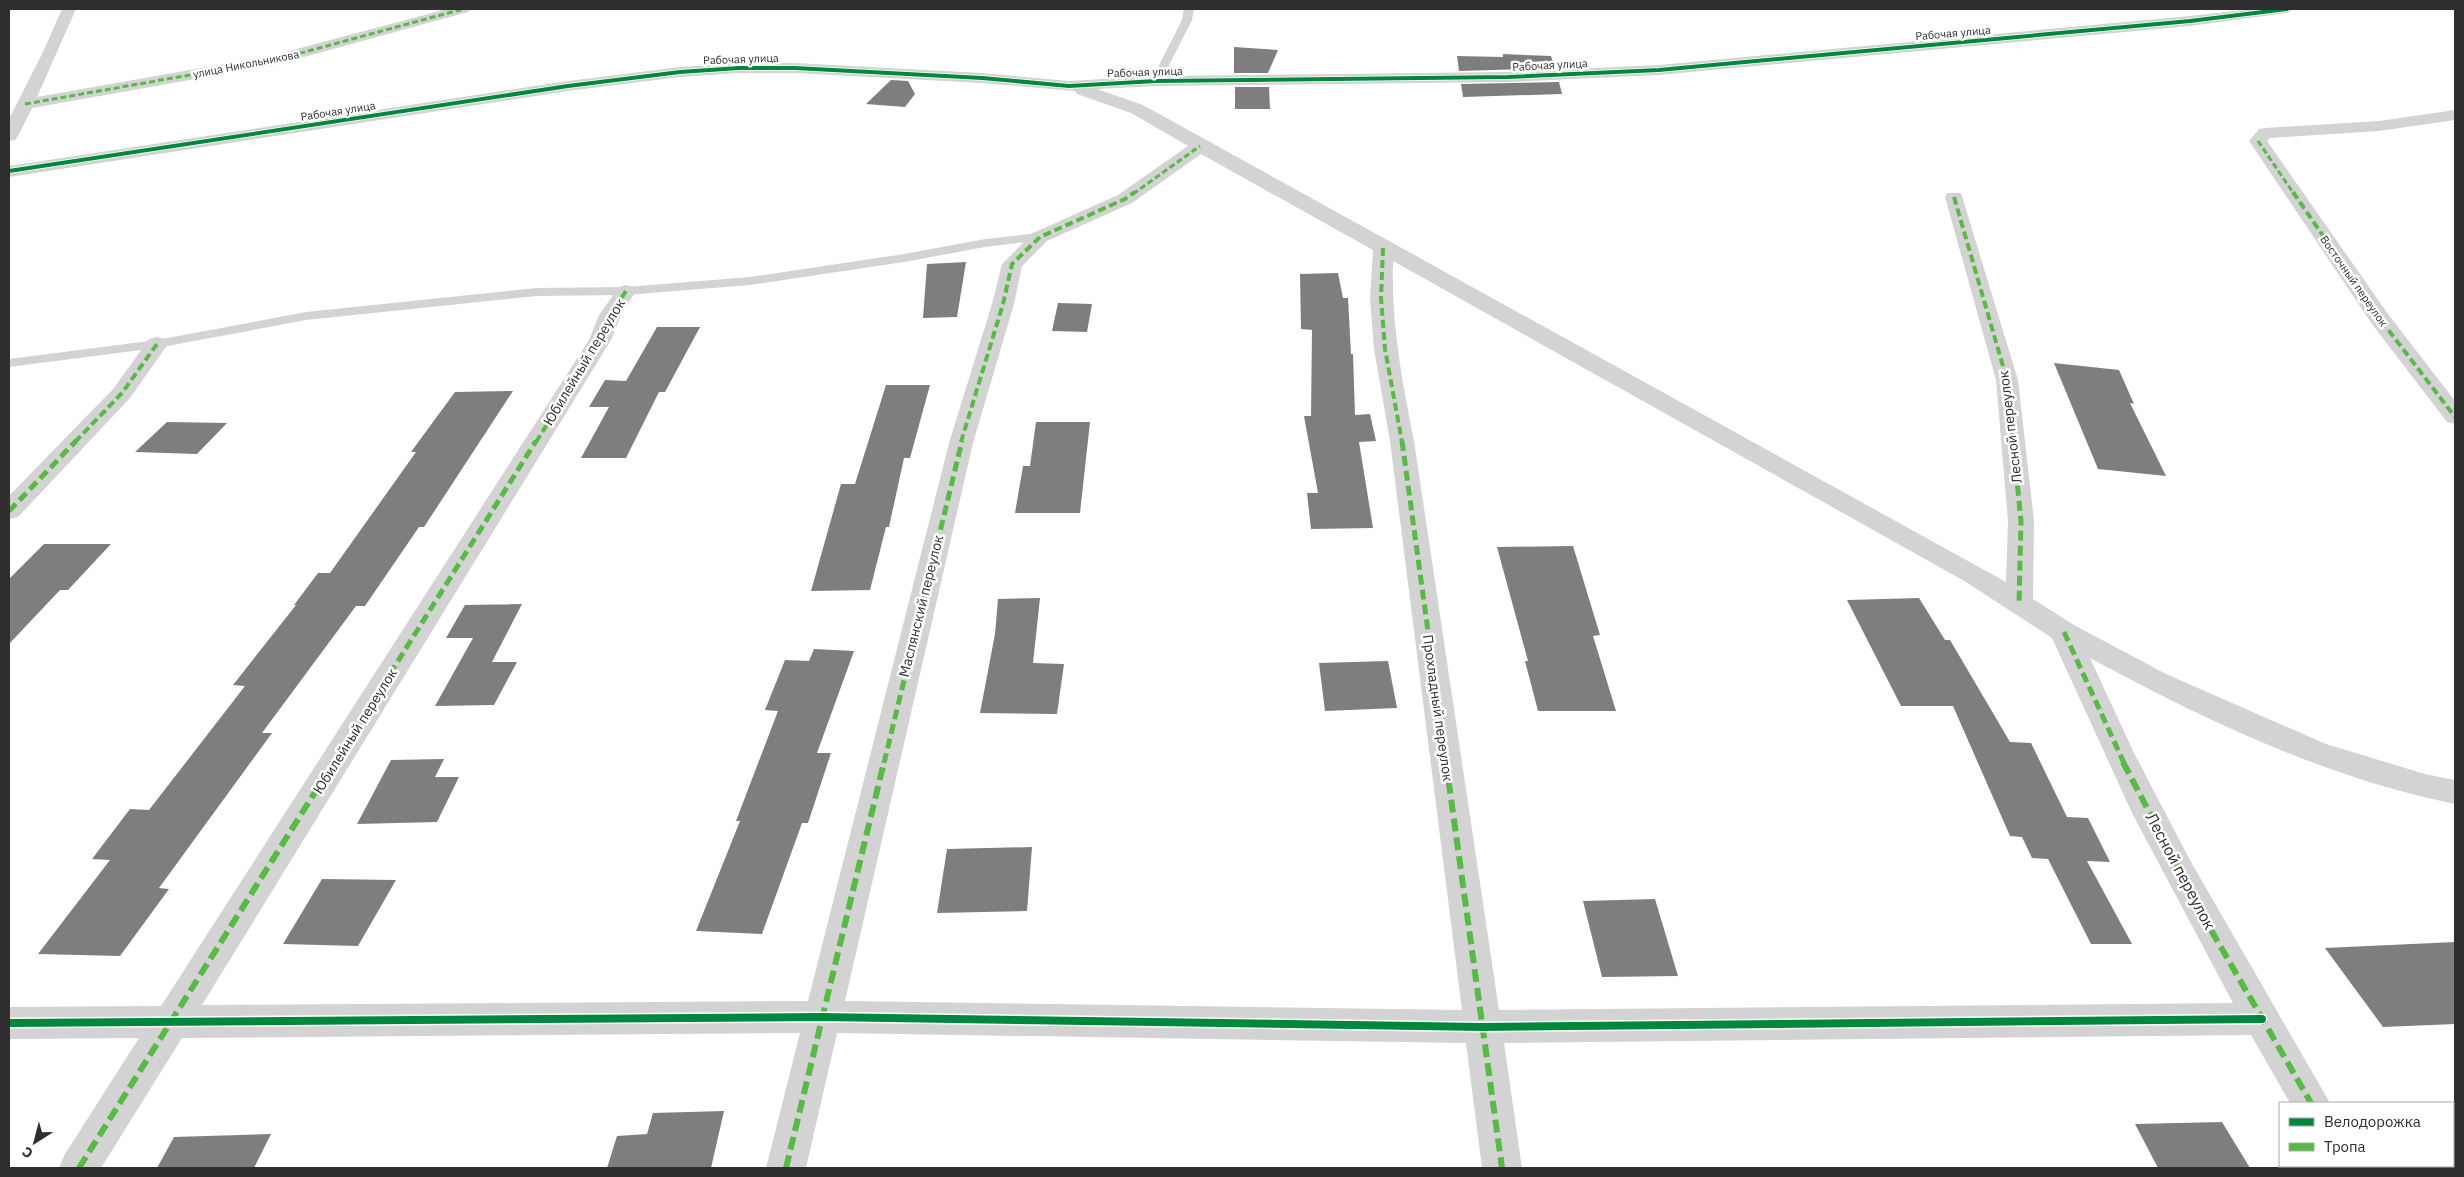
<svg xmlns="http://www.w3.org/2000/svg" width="2464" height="1177" viewBox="0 0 2464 1177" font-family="'IBM Plex Sans',sans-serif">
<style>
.building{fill:#7e7e7e}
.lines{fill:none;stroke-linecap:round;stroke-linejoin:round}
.service{fill:#d3d3d3;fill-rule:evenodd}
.minor{fill:#d3d3d3;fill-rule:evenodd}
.quiet-far3{stroke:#58b947;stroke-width:3;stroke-dasharray:6 3;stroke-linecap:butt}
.quiet-far2{stroke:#58b947;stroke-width:4;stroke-dasharray:8 4;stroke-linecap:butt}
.quiet-far1{stroke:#58b947;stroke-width:5;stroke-dasharray:10 5;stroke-linecap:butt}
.quiet{stroke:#58b947;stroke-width:6;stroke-dasharray:13 6;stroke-linecap:butt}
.cycleway-far1-casing{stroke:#fff;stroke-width:5.5}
.cycleway-casing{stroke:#fff;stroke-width:11}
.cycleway-far1{stroke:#00873e;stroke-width:4}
.cycleway{stroke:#00873e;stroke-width:8}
.labels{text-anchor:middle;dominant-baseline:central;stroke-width:5;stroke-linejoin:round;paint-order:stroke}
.far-street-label{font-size:11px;fill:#2e2e2e;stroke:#fff}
.street-label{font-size:14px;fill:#2e2e2e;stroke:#fff}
.near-street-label{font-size:16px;fill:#2e2e2e;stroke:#fff}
</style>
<rect width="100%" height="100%" fill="#fff"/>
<!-- building -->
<g class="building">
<polygon points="1234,47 1278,50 1268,73 1234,73"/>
<polygon points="1503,54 1551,56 1555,68 1459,71 1457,56 1503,57"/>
<polygon points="891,80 908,81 915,94 905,107 866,104"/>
<polygon points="1559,82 1562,94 1463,97 1461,84"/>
<polygon points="1235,87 1269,87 1270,109 1235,109"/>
<polygon points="966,262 957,317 923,318 927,264"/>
<polygon points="1338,273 1343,298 1348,298 1351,354 1353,354 1355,415 1370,414 1376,441 1359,442 1373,528 1311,529 1307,493 1318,493 1304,416 1311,416 1312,330 1301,329 1300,274"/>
<polygon points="1058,303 1092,304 1087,332 1052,331"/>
<polygon points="657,327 700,327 665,392 659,392 626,458 581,458 609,407 589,407 605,380 626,381"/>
<polygon points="2054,363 2119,370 2134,404 2130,403 2166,476 2098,469"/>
<polygon points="886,385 930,385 910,458 904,458 889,527 886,527 870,590 811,591 841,484 855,484"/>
<polygon points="513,391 424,527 419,527 365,606 356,606 262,733 272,733 159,888 169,889 120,956 38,954 110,860 92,859 130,809 149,810 245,686 233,685 296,605 294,605 318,573 330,573 416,452 411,452 455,392"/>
<polygon points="167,422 227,423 197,454 135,452"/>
<polygon points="1036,422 1090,422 1080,513 1015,513 1023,466 1030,466"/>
<polygon points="44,544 111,544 68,590 60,590 9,644 9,579"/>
<polygon points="1573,546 1600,635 1593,636 1616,711 1538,711 1525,661 1528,661 1497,547"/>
<polygon points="1040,598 1033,663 1064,664 1057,714 980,713 995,634 998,599"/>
<polygon points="1919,598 1945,640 1950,640 2010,742 2031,743 2067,817 2088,818 2110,862 2087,861 2132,944 2091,944 2048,859 2032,858 2022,837 2010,836 1953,706 1901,706 1847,600"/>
<polygon points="522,604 492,662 517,662 494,705 435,706 473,638 446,638 465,605"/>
<polygon points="814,649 854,651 817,753 831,753 808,823 802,823 762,934 696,931 740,821 736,821 778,711 765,710 785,660 809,661"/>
<polygon points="1388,661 1397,708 1325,711 1319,663"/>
<polygon points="444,759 435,777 459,777 437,822 357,824 391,760"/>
<polygon points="1032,847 1027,911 937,913 947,849"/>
<polygon points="322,879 396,880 358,946 283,944"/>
<polygon points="1655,899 1678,976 1602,977 1583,901"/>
<polygon points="2455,942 2455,1024 2383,1027 2325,948"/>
<polygon points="724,1111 711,1168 607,1168 617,1136 647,1134 653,1113"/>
<polygon points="2222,1122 2250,1168 2158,1168 2135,1124"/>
<polygon points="271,1134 254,1168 157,1168 174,1137"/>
</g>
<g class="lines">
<!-- service -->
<g class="service">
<polygon points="1184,9 1194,9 1192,20 1161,81 1156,84 1152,83 1151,81 1182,20"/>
<polygon points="1040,233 1044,234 1046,237 1044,240 985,247 904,262 750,285 626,295 537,296 306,320 157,348 9,367 9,359 157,340 306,312 537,288 626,287 750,277 904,254 985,239"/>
</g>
<!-- minor -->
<g class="minor">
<polygon points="62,9 76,9 37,97 274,55 447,9 470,9 468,12 275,65 32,108 18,136 15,140 9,141 9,119 43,52"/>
<path d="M2253,9h41l-7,4 -97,13 -531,49 -151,7 -352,4 -59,3 46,16 863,477 2,-61 -12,-141 -51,-183 2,-4h14l57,187 16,141 -1,78 41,26 92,49 160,70 99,30 30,6v24c-128,-26 -251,-84 -365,-146l44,95 57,109 139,241h-40l-39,-68 -747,8 18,125h-40l-16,-125 -629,-10 -31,135h-40l34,-135 -618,5 -81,130h-42l6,-14 74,-116 -130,1v-32l152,-1 428,-666 10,-25 20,-28 7,-2 7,2 3,4 -15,24 -10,25 -409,665 606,-4 141,-558 43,-139 10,-40 31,-31 85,-38 70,-49 -57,-33 -54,-19 -2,-3 -93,-8 -187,-10h-56l-59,4 -112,14 -559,86v-11l559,-85 112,-14 59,-4h56l187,10 87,8 87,-5 352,-4 151,-7 531,-49zM1201,154l172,96 -3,48 4,51 16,92 72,569 -617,-9 128,-558 41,-139 8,-38 25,-25 85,-38zM1393,261l573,321 86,56 80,175 101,190 -734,7 -85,-569c-12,-61 -23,-117 -21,-180z"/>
<polygon points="2455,110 2455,120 2379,131 2270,138 2267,141 2388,314 2455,401 2455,424 2447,422 2372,324 2249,141 2259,129 2265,128 2379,121"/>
<polygon points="157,337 165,339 168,344 130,398 18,517 9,519 9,496 114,388 149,339"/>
<polygon points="2328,1166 2369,1166 2370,1168 2329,1168"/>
</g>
<!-- quiet-far3 -->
<g class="quiet-far3">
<polyline points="25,104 275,60 463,9"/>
<polyline points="2258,141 2294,194"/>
<polyline points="1133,194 1200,146"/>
</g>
<!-- quiet-far2 -->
<g class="quiet-far2">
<polyline points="2293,192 2380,319 2455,417"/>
<polyline points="1954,197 2007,380 2013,442"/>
<polyline points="1383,248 1381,298 1385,349 1402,442"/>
<polyline points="75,442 122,393 157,344"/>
<polyline points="536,442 600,340 610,315 626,291"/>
<polyline points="961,442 1003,304 1012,264 1040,237 1125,199 1135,192"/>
</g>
<!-- quiet-far1 -->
<g class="quiet-far1">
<polyline points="1402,441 1446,763"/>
<polyline points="2013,441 2021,521 2019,604"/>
<polyline points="9,511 76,441"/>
<polyline points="2064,632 2124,763"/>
<polyline points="334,763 536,441"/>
<polyline points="884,763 962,441"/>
</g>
<!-- quiet -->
<g class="quiet">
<polyline points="1446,762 1502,1168"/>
<polyline points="2123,762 2211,930 2311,1103"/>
<polyline points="2348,1166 2350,1168"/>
<polyline points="79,1168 334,762"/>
<polyline points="786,1168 884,762"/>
</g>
<!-- cycleway-far1 casing -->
<g class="cycleway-far1-casing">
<polyline id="cycleway-far1" points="9,171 568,86 680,72 739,68 795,68 982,78 1069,86 1156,81 1508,77 1659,70 2190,21 2287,9"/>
</g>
<!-- cycleway casing -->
<g class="cycleway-casing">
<polyline id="cycleway" points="9,1023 821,1017 1482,1027 2262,1019"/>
</g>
<!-- cycleway-far1 -->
<use href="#cycleway-far1" class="cycleway-far1"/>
<!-- cycleway -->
<use href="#cycleway" class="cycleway"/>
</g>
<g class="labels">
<!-- far-street labels -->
<g class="far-street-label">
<text transform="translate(1953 33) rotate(-5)">Рабочая улица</text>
<text transform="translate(741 59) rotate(-2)">Рабочая улица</text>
<text transform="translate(246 64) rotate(-11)">улица Никольникова</text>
<text transform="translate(1550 65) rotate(-3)">Рабочая улица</text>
<text transform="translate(1145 72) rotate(-2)">Рабочая улица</text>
<text transform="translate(338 111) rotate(-9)">Рабочая улица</text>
<text transform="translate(2354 281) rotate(55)">Восточный переулок</text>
</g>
<!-- street labels -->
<g class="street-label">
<text transform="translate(584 362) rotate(-59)">Юбилейный переулок</text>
<text transform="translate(2010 427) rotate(-97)">Лесной переулок</text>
<text transform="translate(921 606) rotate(-76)">Маслянский переулок</text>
<text transform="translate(1438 708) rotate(82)">Прохладный переулок</text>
<text transform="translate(355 731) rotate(-58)">Юбилейный переулок</text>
</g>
<!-- near-street labels -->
<g class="near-street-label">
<text transform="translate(2181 871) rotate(62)">Лесной переулок</text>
</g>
</g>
<!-- border -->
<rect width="2464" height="1177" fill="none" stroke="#2e2e2e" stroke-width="20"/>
<!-- legend -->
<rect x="2279" y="1102" width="175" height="65" fill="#ffffff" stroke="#ababab"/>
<rect x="2289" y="1118" width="25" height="8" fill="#00873e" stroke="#ababab"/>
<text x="2324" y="1127" font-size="15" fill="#2e2e2e">Велодорожка</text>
<rect x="2289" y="1143" width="25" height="8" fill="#58b947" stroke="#ababab"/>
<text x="2324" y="1152" font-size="15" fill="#2e2e2e">Тропа</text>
<!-- north arrow -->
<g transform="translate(35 1142) rotate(216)" stroke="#ffffff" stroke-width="4" paint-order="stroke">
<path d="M0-4L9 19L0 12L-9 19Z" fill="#2e2e2e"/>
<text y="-8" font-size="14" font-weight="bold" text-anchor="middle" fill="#2e2e2e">С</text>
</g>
</svg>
